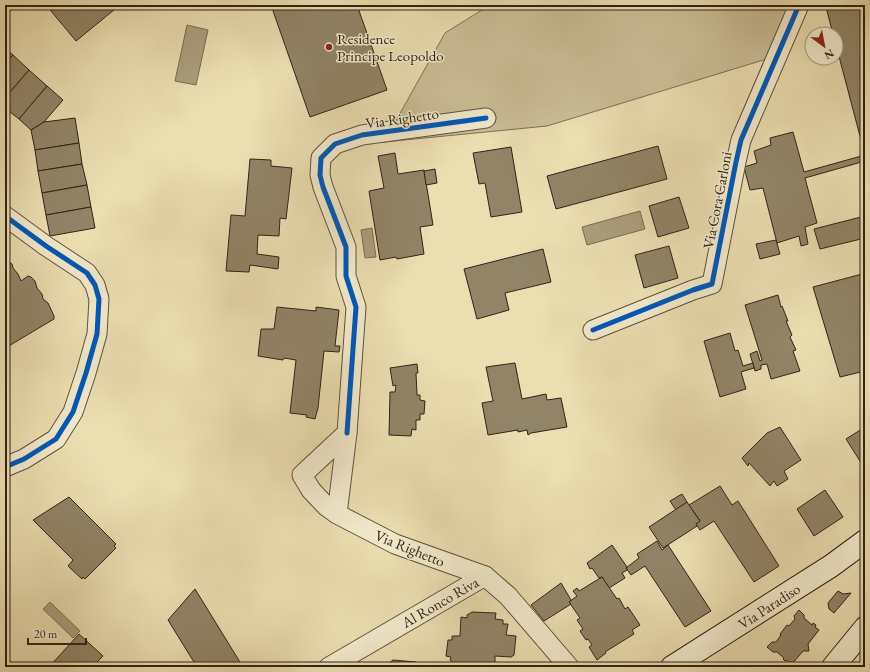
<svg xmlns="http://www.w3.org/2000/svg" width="870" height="672" viewBox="0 0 870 672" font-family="'EB Garamond',serif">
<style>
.green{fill:#cbbe97;stroke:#7e7057}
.water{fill:#ab9e7d;stroke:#7a6c54}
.building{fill:#918467;stroke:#302217}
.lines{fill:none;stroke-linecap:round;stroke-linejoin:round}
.street-casing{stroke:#5f513e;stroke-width:21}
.secondary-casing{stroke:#302217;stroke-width:24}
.street{stroke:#f2eacc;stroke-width:19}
.secondary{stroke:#f2eacc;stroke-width:22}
.cycleway-casing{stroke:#f2eacc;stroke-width:8}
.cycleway{stroke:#0057b8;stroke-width:5}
.poi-dot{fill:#8f2418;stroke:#f2eacc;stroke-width:1.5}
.labels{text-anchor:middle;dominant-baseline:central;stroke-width:3;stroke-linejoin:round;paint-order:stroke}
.poi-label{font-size:15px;fill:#302217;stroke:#f2eacc;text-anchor:start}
.street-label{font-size:15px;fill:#302217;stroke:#f2eacc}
</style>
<rect width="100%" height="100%" fill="#ebdeb1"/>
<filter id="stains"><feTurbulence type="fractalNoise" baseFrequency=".005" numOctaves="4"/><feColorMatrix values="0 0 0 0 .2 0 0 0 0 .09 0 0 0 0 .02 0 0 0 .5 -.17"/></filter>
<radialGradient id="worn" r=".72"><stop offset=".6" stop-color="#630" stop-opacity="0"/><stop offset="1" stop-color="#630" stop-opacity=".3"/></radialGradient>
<!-- green -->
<polygon class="green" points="490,5 794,5 770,58 547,126 384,142 445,33"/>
<!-- water -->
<g class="water">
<polygon points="187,25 208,30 196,85 175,81"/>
<polygon points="640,211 645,229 587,245 582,227"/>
<polygon points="372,228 376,257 365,258 361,230"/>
<polygon points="50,602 80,631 73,638 43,609"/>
</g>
<!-- building -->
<g class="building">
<polygon points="46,5 120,5 76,41"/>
<polygon points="271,5 357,5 387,90 310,117"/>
<polygon points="833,5 865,6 865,161 805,178 817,223 805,227 808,244 801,246 799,236 777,243 763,188 750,190 744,167 757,163 754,151 771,145 770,138 793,132 804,172 865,155 836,45 836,34 833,34 826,7"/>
<polygon points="5,48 13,55 5,64"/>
<polygon points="13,55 29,70 5,98 5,64"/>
<polygon points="29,70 47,86 19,119 5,108 5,98"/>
<polygon points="47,86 63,100 44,122 31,130 19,119"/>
<polygon points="75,118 79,143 35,150 31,130 44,122"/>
<polygon points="79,143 82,164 38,171 35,150"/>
<polygon points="658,146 667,179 556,209 547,176"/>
<polygon points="511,147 522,212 491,217 485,183 479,184 473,153"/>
<polygon points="395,153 398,174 424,170 433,225 420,227 424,254 397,259 396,257 380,260 369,191 384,188 378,156"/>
<polygon points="250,159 271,160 271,166 292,168 286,219 280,218 279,236 258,235 257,254 279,257 278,269 250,265 249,272 226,271 231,215 245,216"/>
<polygon points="82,164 87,185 42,193 38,171"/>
<polygon points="435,169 437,183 426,185 424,171"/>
<polygon points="87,185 91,207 46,215 42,193"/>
<polygon points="679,197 689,228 658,237 649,206"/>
<polygon points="91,207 95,228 50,236 46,215"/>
<polygon points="865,216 865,238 820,249 814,229"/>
<polygon points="776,240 780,254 760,259 756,244"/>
<polygon points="669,246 678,278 644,288 635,255"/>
<polygon points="543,249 551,282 505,293 509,310 477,319 464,269"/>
<polygon points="5,252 8,261 12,264 13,268 18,274 21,281 28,276 31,277 35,281 37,288 42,294 43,299 48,303 54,316 54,319 7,347 5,347"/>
<polygon points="862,274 865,283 865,371 840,377 813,287"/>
<polygon points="778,295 781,307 782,306 788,321 786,321 792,335 790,337 796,350 793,351 800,371 771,379 767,364 761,365 761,369 755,371 750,354 757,351 760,361 762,360 745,305"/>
<polygon points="277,307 316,311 316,307 339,310 335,346 340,346 339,352 324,351 318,408 315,419 306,417 307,415 290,413 296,360 284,358 283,360 258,356 261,329 274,329"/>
<polygon points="730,333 735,351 738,350 743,366 753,363 754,368 741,372 746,389 720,397 704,341"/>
<polygon points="515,363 522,399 546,394 547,400 561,398 567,427 531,433 528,435 527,430 518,432 518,430 488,435 482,403 493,401 486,367"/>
<polygon points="417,364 418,373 416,373 417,395 420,395 420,400 425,401 424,414 420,414 420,420 416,420 416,430 412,429 411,436 389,435 390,392 395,392 396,385 393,386 390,368"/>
<polygon points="780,427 801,460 784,471 788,479 777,486 774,481 770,486 749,463 748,466 742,458 767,433"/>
<polygon points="865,427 865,469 846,439"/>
<polygon points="720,486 732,505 738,501 779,566 754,582 714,521 700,530 696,524 700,521 689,505"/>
<polygon points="825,490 843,517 814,536 797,509"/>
<polygon points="682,494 687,502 676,510 670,501"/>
<polygon points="69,497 116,544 114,546 116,548 85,579 83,577 82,579 68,566 73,560 33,520"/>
<polygon points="687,502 700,521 696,524 697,526 663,548 649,527"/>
<polygon points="657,541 662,550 668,545 711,611 685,627 645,566 631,575 626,568 639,558 637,554"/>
<polygon points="612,545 627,567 626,568 627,570 622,573 625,578 609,588 602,577 599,578 592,568 590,569 587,563"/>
<polygon points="602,577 617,599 619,598 625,609 628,607 640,625 632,630 634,634 605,652 606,653 597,660 589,647 592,645 588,639 586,640 580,631 583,629 577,620 580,618 569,602 577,596 573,591 577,588 579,591"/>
<polygon points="561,583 571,600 569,602 571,604 544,621 531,605"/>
<polygon points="195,589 243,667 197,667 168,620"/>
<polygon points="838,591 843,594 851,593 834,613 829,609 828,603"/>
<polygon points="799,610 804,615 804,618 812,625 813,623 816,625 815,627 819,630 808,644 809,651 803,651 792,664 786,660 785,661 783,659 784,658 777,652 773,652 767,647 772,642 776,642 781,635 780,634 787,625 789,626 795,619 794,616"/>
<polygon points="472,612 496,613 495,619 503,620 503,624 508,624 506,635 516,636 514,655 511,657 495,656 495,662 493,663 488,663 488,667 454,667 454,663 450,660 451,657 446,656 448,640 452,640 452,636 460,636 461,617 467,618 467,615"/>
<polygon points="79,634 103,656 92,667 49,667"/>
<polygon points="393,660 416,662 416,667 381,667 382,665 388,666 388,664"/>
</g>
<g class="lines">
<!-- street casing -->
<g class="street-casing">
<g id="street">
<polyline points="5,216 46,246 87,273 95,285 99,299 97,334 86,373 73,412 56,439 24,459 5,467"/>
<polyline points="593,330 693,290 712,284 736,162 741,140 799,5"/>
<polyline points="347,433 356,307 346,276 346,247 323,187 320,175 321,158 335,144 362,135 486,118"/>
<polyline points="337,514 347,433 302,475 311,490 326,506 337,514 395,544 485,576"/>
<polyline points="329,667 485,576 508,596 569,667"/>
</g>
</g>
<!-- secondary casing -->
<g class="secondary-casing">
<g id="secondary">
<polyline points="672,667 831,566 865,541"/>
<polyline points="833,667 865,628"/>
</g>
</g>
<!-- street -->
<use href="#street" class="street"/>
<!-- secondary -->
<use href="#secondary" class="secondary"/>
<!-- cycleway casing -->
<g class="cycleway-casing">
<g id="cycleway">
<polyline points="5,216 46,246 87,273 95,285 99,299 97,334 86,373 73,412 56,439 24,459 5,467"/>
<polyline points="593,330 693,290 712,284 736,162 741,140 799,5"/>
<polyline points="347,433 356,307 346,276 346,247 323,187 320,175 321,158 335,144 362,135 486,118"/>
</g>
</g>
<!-- cycleway -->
<use href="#cycleway" class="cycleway"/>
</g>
<!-- markers -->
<circle class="poi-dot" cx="329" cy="47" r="4"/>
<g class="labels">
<!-- poi labels -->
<g class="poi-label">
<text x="337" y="38">Residence<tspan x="337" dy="17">Principe Leopoldo</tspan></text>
</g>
<!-- street labels -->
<g class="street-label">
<text transform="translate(402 118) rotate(-8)">Via Righetto</text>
<text transform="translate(717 200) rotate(-79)">Via Cora Carloni</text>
<text transform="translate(410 548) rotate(22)">Via Righetto</text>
<text transform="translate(440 602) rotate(-30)">Al Ronco Riva</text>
<text transform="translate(769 606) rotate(-33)">Via Paradiso</text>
</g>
</g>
<!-- margin -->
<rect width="870" height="672" fill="none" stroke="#ebdeb1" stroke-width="20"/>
<rect x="6" y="6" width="858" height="660" fill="none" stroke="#302217" stroke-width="2"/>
<rect x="10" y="10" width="850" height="652" fill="none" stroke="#302217"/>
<!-- north arrow -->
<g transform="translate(824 46) rotate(148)"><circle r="19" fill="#f2eacc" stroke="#a49a84"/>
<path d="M0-3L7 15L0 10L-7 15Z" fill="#8f2418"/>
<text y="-6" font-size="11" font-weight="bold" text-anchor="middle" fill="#302217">N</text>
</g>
<!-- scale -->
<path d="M28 638v6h58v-6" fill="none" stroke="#302217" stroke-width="2"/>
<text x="34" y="638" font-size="12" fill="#302217" stroke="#f2eacc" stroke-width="3" paint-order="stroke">20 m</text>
<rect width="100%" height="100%" filter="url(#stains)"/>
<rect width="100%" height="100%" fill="url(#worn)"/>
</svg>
